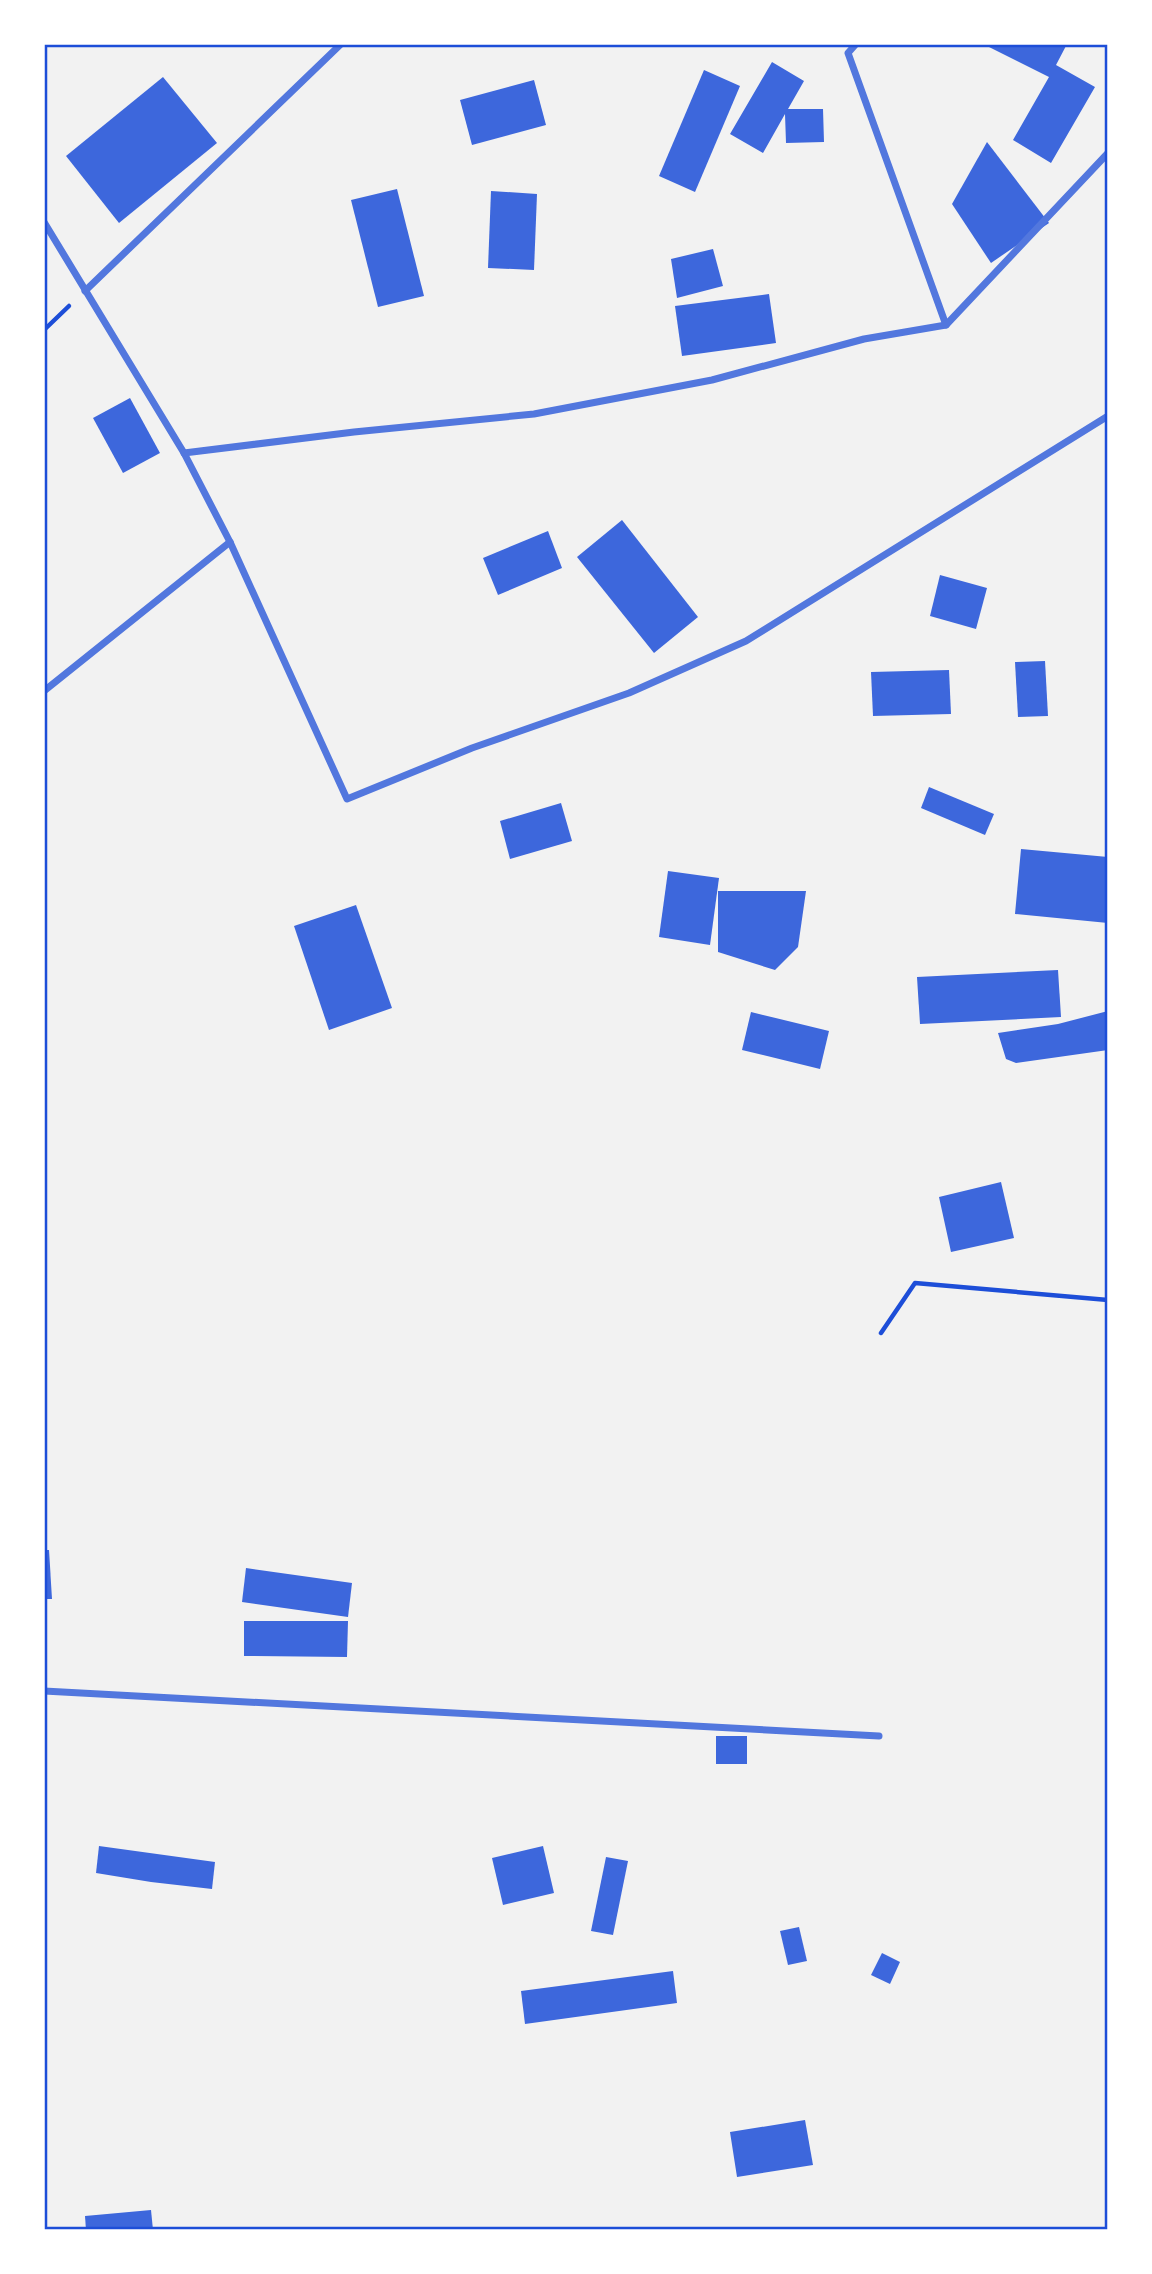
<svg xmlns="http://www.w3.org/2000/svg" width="1152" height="2274" viewBox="0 0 1152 2274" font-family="'Archivo Narrow',sans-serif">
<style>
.building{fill:#3d67dc}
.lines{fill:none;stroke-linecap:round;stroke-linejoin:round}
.path{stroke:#1d4ed8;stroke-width:4.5}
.minor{stroke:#5277de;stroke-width:7}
.neatline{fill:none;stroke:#1d4ed8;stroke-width:2.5}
</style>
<rect width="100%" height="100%" fill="#f2f2f2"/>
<!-- building -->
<g class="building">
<polygon points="983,44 1067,44 1056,65 1095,87 1051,163 1013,140 1049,77"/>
<polygon points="772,62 804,81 788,109 823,109 824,142 786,143 785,114 763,153 730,134"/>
<polygon points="704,70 740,86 695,192 659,176"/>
<polygon points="163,77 217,143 119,223 66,156"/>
<polygon points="534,80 546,125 472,145 460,100"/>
<polygon points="987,142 1049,223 991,263 952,204"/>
<polygon points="397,189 424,296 378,307 351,200"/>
<polygon points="491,191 537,194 534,270 488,268"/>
<polygon points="713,249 723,286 677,298 671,259"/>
<polygon points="769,294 776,343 682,356 675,306"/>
<polygon points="130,398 160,453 123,473 93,418"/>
<polygon points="622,520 698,617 654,653 577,557"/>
<polygon points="548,531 562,568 498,595 483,558"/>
<polygon points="940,575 987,588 976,629 930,616"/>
<polygon points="1045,661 1048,716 1018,717 1015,662"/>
<polygon points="949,670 951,714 873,716 871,672"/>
<polygon points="929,787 994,814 985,835 921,808"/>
<polygon points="561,803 572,841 510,859 500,821"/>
<polygon points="1021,849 1108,857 1108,923 1015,914"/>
<polygon points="668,871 719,878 710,945 659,937"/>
<polygon points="718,891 806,891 798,947 775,970 718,952"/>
<polygon points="356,905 392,1008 329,1030 294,926"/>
<polygon points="1058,970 1061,1017 920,1024 917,977"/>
<polygon points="1108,1011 1108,1050 1016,1063 1006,1059 998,1033 1058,1024"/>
<polygon points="751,1012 829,1031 820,1069 742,1050"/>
<polygon points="1001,1182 1014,1238 951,1252 939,1197"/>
<polygon points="44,1550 49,1550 52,1599 44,1599"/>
<polygon points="246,1568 352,1583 348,1617 242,1602"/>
<polygon points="244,1621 348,1621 347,1657 244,1656"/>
<rect x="716" y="1736" width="31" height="28"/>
<polygon points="99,1846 215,1862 212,1889 151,1882 96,1873"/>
<polygon points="543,1846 554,1893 503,1905 492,1858"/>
<polygon points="606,1857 628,1861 613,1935 591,1931"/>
<polygon points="799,1927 807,1961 788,1965 780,1931"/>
<polygon points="882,1953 900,1962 890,1984 871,1975"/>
<polygon points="673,1971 677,2003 525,2024 521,1991"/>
<polygon points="805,2120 813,2165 737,2177 730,2132"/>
<polygon points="151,2210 153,2230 86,2230 85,2216"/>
</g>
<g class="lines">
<!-- path -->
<g class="path">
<polyline points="44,330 69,306"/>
<polyline points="881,1333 915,1283 1108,1300"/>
</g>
<!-- minor -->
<g class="minor">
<polyline points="856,44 848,53 946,325"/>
<polyline points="44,222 184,453 230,542 347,799 472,748 629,693 746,641 1108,416"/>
<polyline points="85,291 341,44"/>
<polyline points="184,453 354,432 534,414 712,380 864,339 946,325 1108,153"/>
<polyline points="44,691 230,542"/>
<polyline points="44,1691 879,1736"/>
</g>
</g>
<!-- border -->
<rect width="1152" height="2274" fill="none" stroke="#ffffff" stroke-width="91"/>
<rect x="46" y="46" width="1060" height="2182" class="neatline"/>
</svg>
